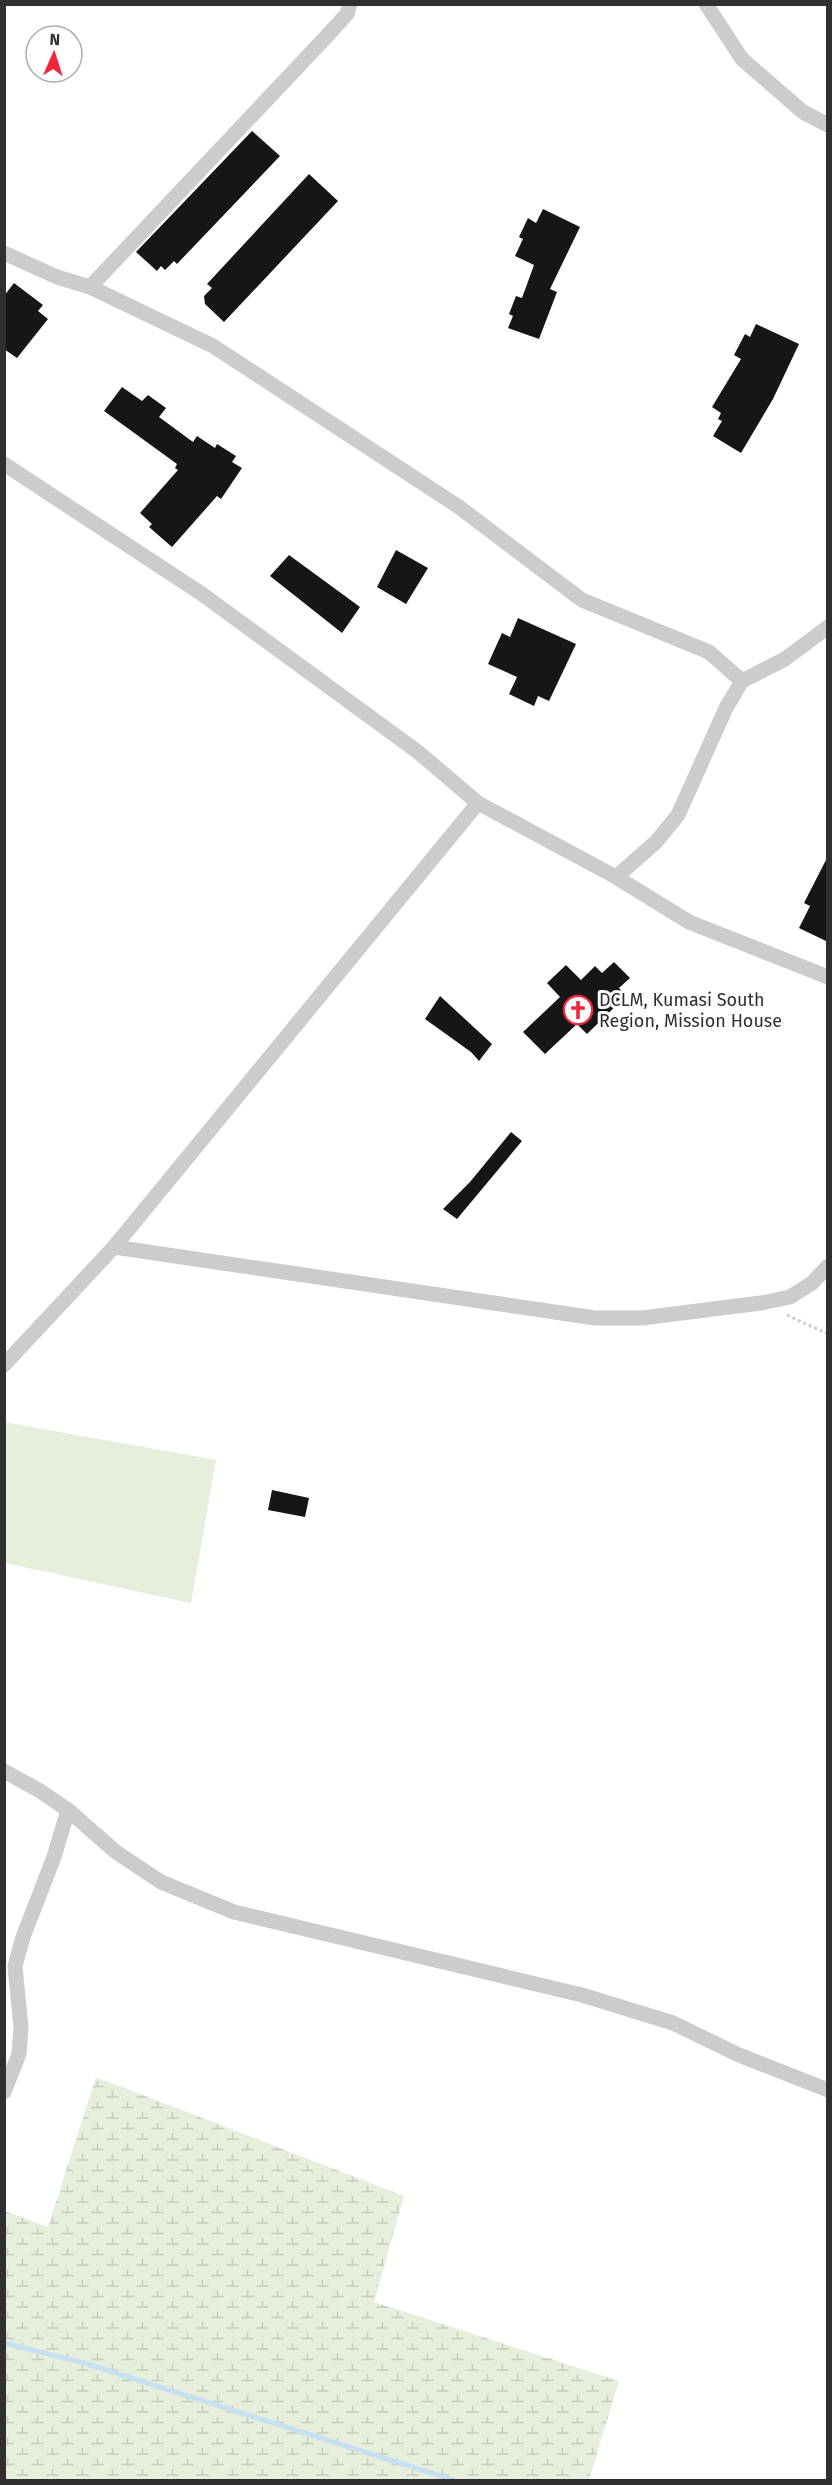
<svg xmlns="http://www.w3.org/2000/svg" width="832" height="2485" viewBox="0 0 832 2485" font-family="'Fira Sans',sans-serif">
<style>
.grass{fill:#e6eedc}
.wetland{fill:url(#wetland-marsh)}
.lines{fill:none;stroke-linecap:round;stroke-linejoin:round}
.stream{stroke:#c7e0ef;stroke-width:5}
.building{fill:#161616}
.path{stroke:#ccc;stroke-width:3;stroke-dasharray:3 3;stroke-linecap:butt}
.street{stroke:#ccc;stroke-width:15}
.labels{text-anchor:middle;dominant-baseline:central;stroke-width:6;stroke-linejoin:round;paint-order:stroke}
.poi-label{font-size:18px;fill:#2f2f2f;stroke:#fff;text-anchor:start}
</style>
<defs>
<pattern id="wetland-marsh" width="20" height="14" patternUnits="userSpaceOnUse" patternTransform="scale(1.5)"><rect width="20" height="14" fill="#e6eedc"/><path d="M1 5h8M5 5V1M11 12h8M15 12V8" fill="none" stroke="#c6ccbd"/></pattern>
</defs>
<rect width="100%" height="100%" fill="#fff"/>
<!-- grass -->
<polygon class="grass" points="4,1422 216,1460 191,1603 5,1563"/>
<!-- wetland -->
<polygon class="wetland" points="96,2077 404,2196 374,2302 619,2381 589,2480 5,2480 5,2211 48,2227"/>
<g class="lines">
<!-- stream -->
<polyline class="stream" points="4,2343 84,2363 453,2480"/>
</g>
<!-- building -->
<g class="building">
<polygon points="252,131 280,156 177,264 174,261 165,270 161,266 157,271 136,252"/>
<polygon points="309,174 338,201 224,322 205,304 204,296 212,288 207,284"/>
<polygon points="543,209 580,227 550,289 557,292 539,339 508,328 513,316 509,314 516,296 522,298 534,265 515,256 523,239 519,237 528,218 536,223"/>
<polygon points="14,283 43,305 38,311 48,319 17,358 4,349 4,296"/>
<polygon points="756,324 799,344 773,399 741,453 713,436 722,421 718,419 721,413 712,407 741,359 734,355 745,334 750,337"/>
<polygon points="122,387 142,401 148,395 166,408 159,417 193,442 197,436 215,448 217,444 236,456 232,462 242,468 221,499 217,496 172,547 149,527 152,524 140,513 178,470 175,468 177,464 104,411"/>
<polygon points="396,550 428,568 406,604 377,587"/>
<polygon points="289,555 360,607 342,633 270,576"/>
<polygon points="518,618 576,644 549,701 538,696 534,706 509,694 517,677 488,664 502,633 510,637"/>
<polygon points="828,856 828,942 799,928 810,906 804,903"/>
<polygon points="614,962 630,978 619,988 626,996 587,1034 577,1024 545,1054 523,1032 560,997 547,983 566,965 581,980 595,966 602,973"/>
<polygon points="440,996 492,1044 479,1061 471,1052 425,1019"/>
<polygon points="511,1132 522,1141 457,1219 443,1209 470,1182"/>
<polygon points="272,1490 309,1498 305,1517 268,1510"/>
</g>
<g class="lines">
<!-- path -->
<polyline class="path" points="787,1315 828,1334"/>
<!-- street -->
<g class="street">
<polyline points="706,4 742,59 803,112 828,125"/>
<polyline points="4,253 57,277 90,287 213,346 459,507 582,600 709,652 742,681"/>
<polyline points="90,287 326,37 347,14 350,4"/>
<polyline points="4,464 202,594 418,752 478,803 616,877 689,922 828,977"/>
<polyline points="616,877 656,842 678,815 726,708 742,681 785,659 828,627"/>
<polyline points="114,1247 595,1318 642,1318 761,1303 790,1297 812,1283 828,1266"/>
<polyline points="4,1365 114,1247 478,803"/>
<polyline points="4,1771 40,1791 68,1810 116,1852 161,1882 234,1912 582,1995 673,2023 739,2055 828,2090"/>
<polyline points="4,2092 19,2054 21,2028 15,1966 23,1937 54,1857 68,1810"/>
</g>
</g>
<!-- icons -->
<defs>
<g id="church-ring" transform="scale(1.5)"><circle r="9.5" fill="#fff" stroke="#f2263b" stroke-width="1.5"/><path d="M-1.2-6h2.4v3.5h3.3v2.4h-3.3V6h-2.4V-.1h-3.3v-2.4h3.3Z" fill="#f2263b"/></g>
</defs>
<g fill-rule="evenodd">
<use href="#church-ring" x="578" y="1010"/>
</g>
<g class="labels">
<!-- poi labels -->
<g class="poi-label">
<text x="599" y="1000">DCLM, Kumasi South<tspan x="599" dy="21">Region, Mission House</tspan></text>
</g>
</g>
<!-- border -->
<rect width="832" height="2485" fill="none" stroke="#2f2f2f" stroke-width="12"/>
<!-- north arrow -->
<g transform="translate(54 54) rotate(3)"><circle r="28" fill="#ffffff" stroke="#acacac" stroke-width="1.5"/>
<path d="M0-4.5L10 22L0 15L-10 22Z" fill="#f2263b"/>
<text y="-9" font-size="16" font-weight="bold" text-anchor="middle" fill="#2f2f2f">N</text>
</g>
</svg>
